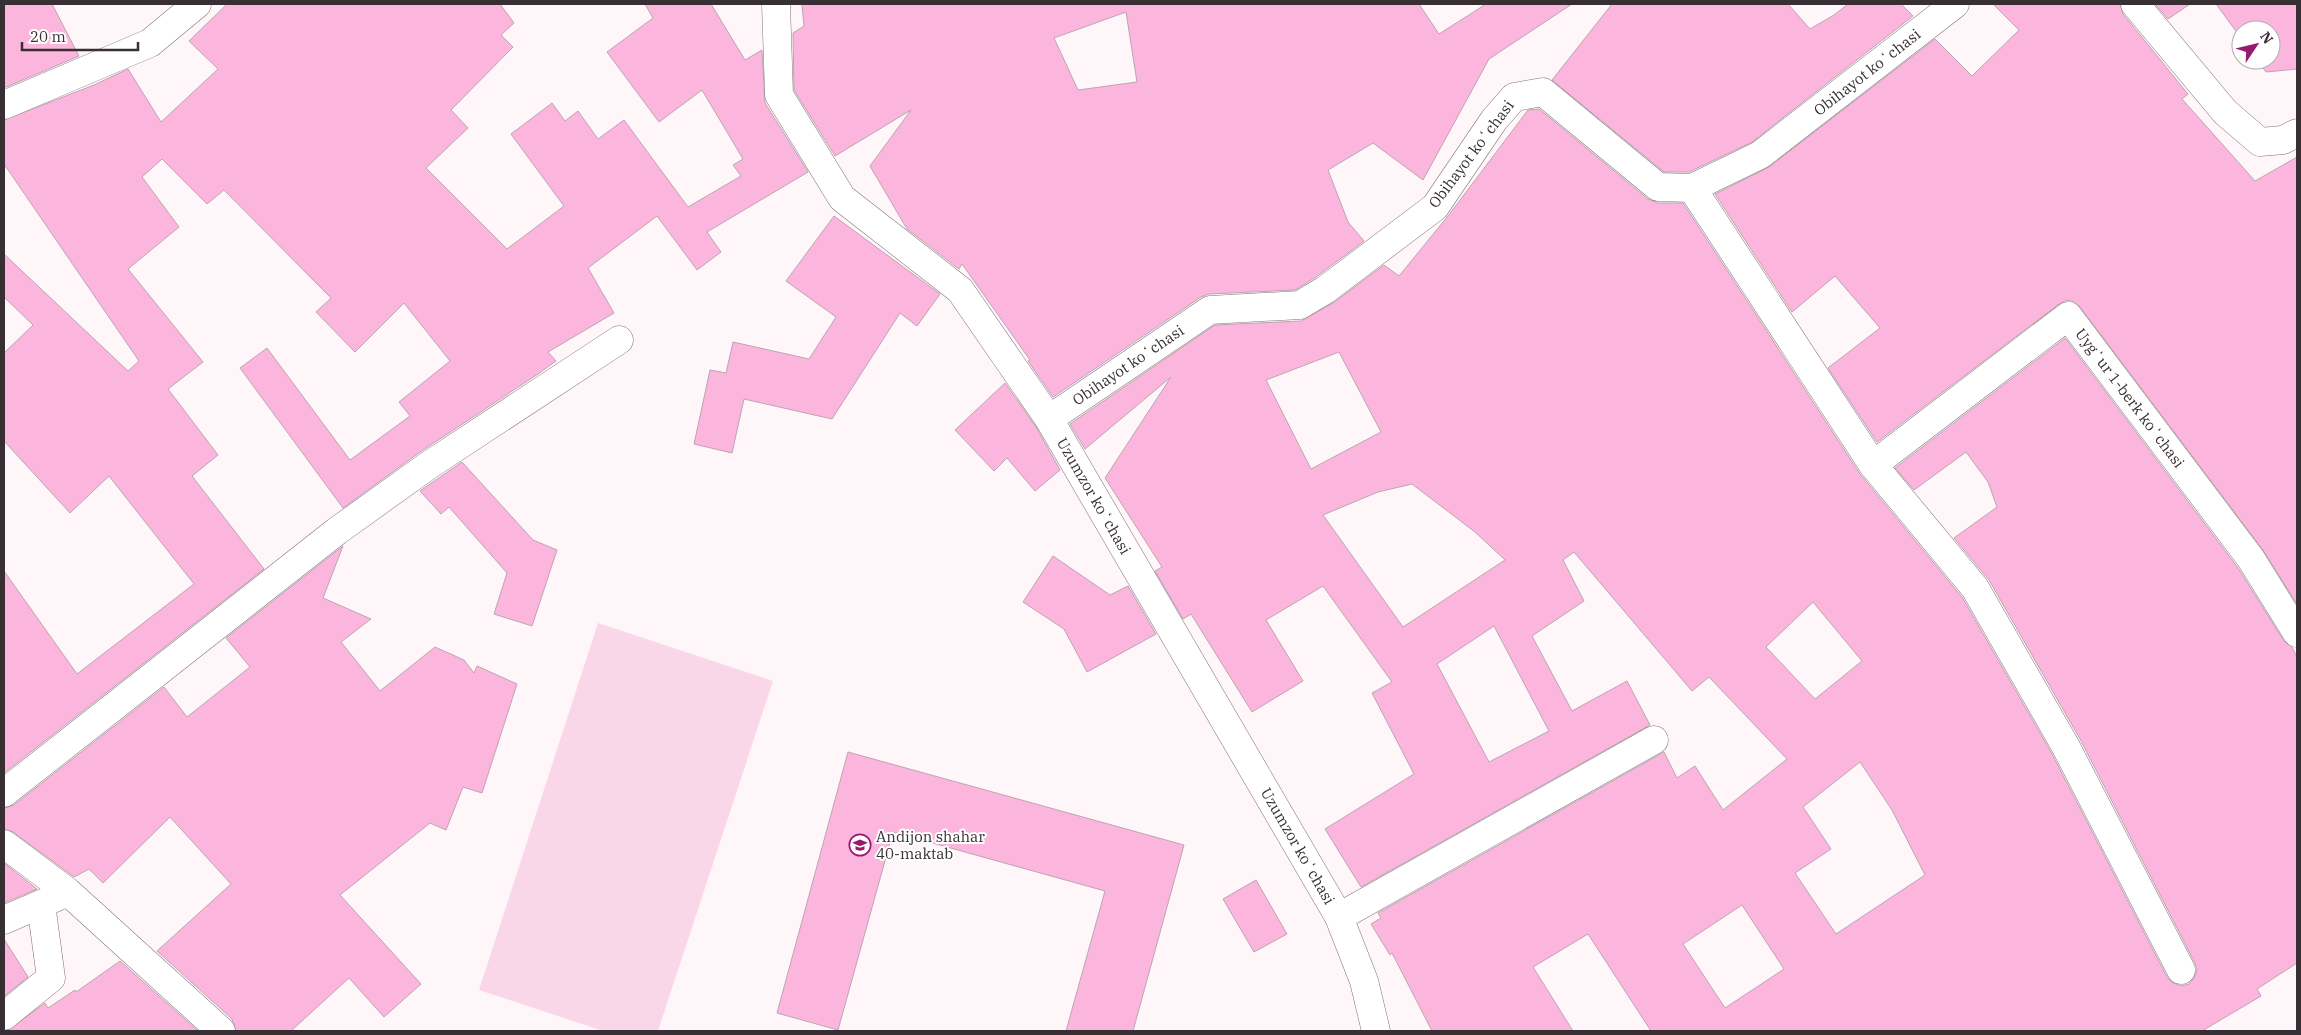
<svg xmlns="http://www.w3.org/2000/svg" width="2301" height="1035" viewBox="0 0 2301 1035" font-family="'IBM Plex Serif',serif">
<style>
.green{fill:#f9d7e9}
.building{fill:#fcb6dd;stroke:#bba5b1;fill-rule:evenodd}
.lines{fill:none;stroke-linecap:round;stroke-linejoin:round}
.minor-casing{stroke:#84707b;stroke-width:29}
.minor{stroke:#fff;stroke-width:28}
.labels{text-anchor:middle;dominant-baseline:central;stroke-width:4;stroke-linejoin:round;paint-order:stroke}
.street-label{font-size:15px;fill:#382f34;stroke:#fff}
.poi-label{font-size:15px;fill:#382f34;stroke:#fff;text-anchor:start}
</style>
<rect width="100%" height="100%" fill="#fff6fa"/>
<!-- green -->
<polygon class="green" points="598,623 773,681 658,1031 603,1031 479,990"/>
<!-- building -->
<g class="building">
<polygon points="4,4 52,4 79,56 4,88"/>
<polygon points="227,4 500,4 514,23 501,35 513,47 451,110 468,128 426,168 507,249 564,206 511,134 552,103 565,121 578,111 598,139 624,120 688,207 741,176 733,165 743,159 702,90 659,122 607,52 653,18 645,4 711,4 745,60 762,50 765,103 808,172 707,232 721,252 697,270 657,216 588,268 614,313 548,352 556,361 538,374 420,452 343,508 240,368 267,348 350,460 410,416 399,402 450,361 404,303 355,352 316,312 331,298 224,190 207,204 162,159 142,177 179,227 128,269 203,362 168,389 218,455 192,476 264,569 4,773 4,571 77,674 194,584 109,476 70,513 4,441 4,353 33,325 4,297 4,254 128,371 139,361 4,164 4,120 94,85 128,69 161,122 218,69 189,41"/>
<path d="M802,4h617l20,30 47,-30h86l-83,55 -66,121 -50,-37 -45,27 20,52 16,19 -48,36 -21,13 -86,4 -8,3 -148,100 -25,-36 2,-1 -68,-96 -3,5 -52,-40 -37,-63 41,-56 -76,46 -41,-66 -1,-57 11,-7zM1126,12l11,70 -59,8 -24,-52z"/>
<polygon points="1612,4 1788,4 1810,29 1834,15 1848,4 1901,4 1913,16 1752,142 1689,172 1664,172 1552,80"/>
<polygon points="1993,4 2120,4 2123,14 2188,94 2182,99 2255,181 2297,157 2297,604 2263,550 2080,307 2074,302 2067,300 2059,304 1877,442 1828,368 1880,328 1835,276 1792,312 1715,194 1769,167 1935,39 1972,76 2019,30"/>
<polygon points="2155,4 2190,4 2168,19"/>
<polygon points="2216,4 2297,4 2297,69 2266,72 2257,60 2271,60 2271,30 2241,30 2241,38"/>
<path d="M1539,109l109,90 10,4h25l177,271 102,123 90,157 115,223 6,6 8,3 8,-2 5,-6 3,-8 -2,-7 -115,-224 -91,-159 -35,-42 43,-31 -9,-25 -22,-30 -52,38 -19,-22 170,-130 173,230 46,73 8,6 5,10v306l-40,26 4,7 -59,35h-551l-63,-97 -55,33 40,64h-141l-40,-78 -2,2 -19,-31 10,-6 -3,-5 286,-161 13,26 18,-12 28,44 64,-51 -78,-82 -17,14 -118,-139 -11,8 21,41 -52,35 40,75 55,-30 23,44 -289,162 -36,-58 89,-55 -42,-81 20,-11 -69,-96 -57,34 37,61 -51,31 -61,-98 -8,5 -28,-48 7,-4 -57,-89 66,-101 -86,72 -15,-25 145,-99 86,-4 32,-18 51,-38 15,11 49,-60 80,-106zM1339,352l42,80 -70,37 -45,-89zM1412,484l63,48 30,28 -102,67 -80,-112 55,-23zM1813,602l49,59 -47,38 -49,-52zM1494,626l55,105 -60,31 -52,-98zM1860,762l32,48 33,65 -89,59 -41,-61 36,-24 -28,-42zM1742,905l42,64 -59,39 -42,-64z"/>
<polygon points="834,216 940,294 917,326 900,313 832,419 744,399 732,453 694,444 710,370 726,373 733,342 809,359 836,317 786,281"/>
<polygon points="1005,383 1036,427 1060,470 1035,491 1007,458 994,471 955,430"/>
<polygon points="462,462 533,540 557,550 532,626 494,614 507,573 449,507 441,514 420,491"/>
<polygon points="343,546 323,598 371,619 341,642 380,691 435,647 464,660 474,673 477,666 517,684 482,793 463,787 446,830 430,823 340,895 421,984 384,1017 349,978 291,1031 236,1031 232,1019 157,951 231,884 170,817 103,883 89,869 74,877 13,832 4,829 4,808 14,805 164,687 187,717 250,667 226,638"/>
<polygon points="1053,556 1110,595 1128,586 1156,634 1087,672 1064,629 1023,602"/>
<polygon points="848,752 1184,845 1133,1031 1066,1031 1105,891 893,832 838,1030 777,1013"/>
<polygon points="4,863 37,889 4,903"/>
<polygon points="1256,880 1287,934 1254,952 1223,899"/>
<polygon points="4,939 28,977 4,996"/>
<polygon points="120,961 198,1031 7,1031 45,1003 48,1008 75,990 76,992"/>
</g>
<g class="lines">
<!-- minor casing -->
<g class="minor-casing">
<g id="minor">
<polyline points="776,4 779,95 842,198 960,290 1049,419 1339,917 1364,981 1376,1031"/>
<polyline points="2135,4 2225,112 2260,142 2283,140 2297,133"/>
<polyline points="4,105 150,43 197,4"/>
<polyline points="1692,188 1873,465 1975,588 2066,747 2181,970"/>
<polyline points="1049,419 1210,310 1300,305 1325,290 1435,207 1494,120 1514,97 1543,92 1658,187 1692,188 1760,155 1955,4"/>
<polyline points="1873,465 2068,316 2251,559 2297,633"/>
<polyline points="4,793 337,531 429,465 619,340"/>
<polyline points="4,844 68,892 221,1031"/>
<polyline points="1339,917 1654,740"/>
<polyline points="4,920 57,897"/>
<polyline points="4,1016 51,978 41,904"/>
</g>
</g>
<!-- minor -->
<use href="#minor" class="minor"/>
</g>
<!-- icons -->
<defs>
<g id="school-ring" transform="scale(1.125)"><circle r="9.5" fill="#fff" stroke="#981970" stroke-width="1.5"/><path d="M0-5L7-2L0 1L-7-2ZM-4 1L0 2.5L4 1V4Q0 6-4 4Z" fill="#981970"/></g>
</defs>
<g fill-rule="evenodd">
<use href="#school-ring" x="860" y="845"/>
</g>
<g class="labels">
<!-- street labels -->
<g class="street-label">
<text transform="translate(1867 72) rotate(-38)">Obihayot koʻchasi</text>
<text transform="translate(1471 154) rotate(-53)">Obihayot koʻchasi</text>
<text transform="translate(1128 365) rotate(-34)">Obihayot koʻchasi</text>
<text transform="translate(2130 398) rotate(53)">Uygʻur 1-berk koʻchasi</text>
<text transform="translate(1094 496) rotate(60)">Uzumzor koʻchasi</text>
<text transform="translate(1298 846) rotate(60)">Uzumzor koʻchasi</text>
</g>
<!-- poi labels -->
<g class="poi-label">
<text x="876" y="836">Andijon shahar<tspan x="876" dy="17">40-maktab</tspan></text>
</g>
</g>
<!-- border -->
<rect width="2301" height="1035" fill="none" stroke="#382f34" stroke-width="10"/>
<!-- north arrow -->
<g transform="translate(2256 45) rotate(55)"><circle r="24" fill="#ffffff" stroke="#afacae"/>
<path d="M0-4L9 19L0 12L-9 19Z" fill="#981970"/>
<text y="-8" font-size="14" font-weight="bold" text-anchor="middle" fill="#382f34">N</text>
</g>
<!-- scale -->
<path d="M22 42v8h116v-8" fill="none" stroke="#382f34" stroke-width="2.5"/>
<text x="30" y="42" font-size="15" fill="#382f34" stroke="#ffffff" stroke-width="4" paint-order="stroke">20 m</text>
</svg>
